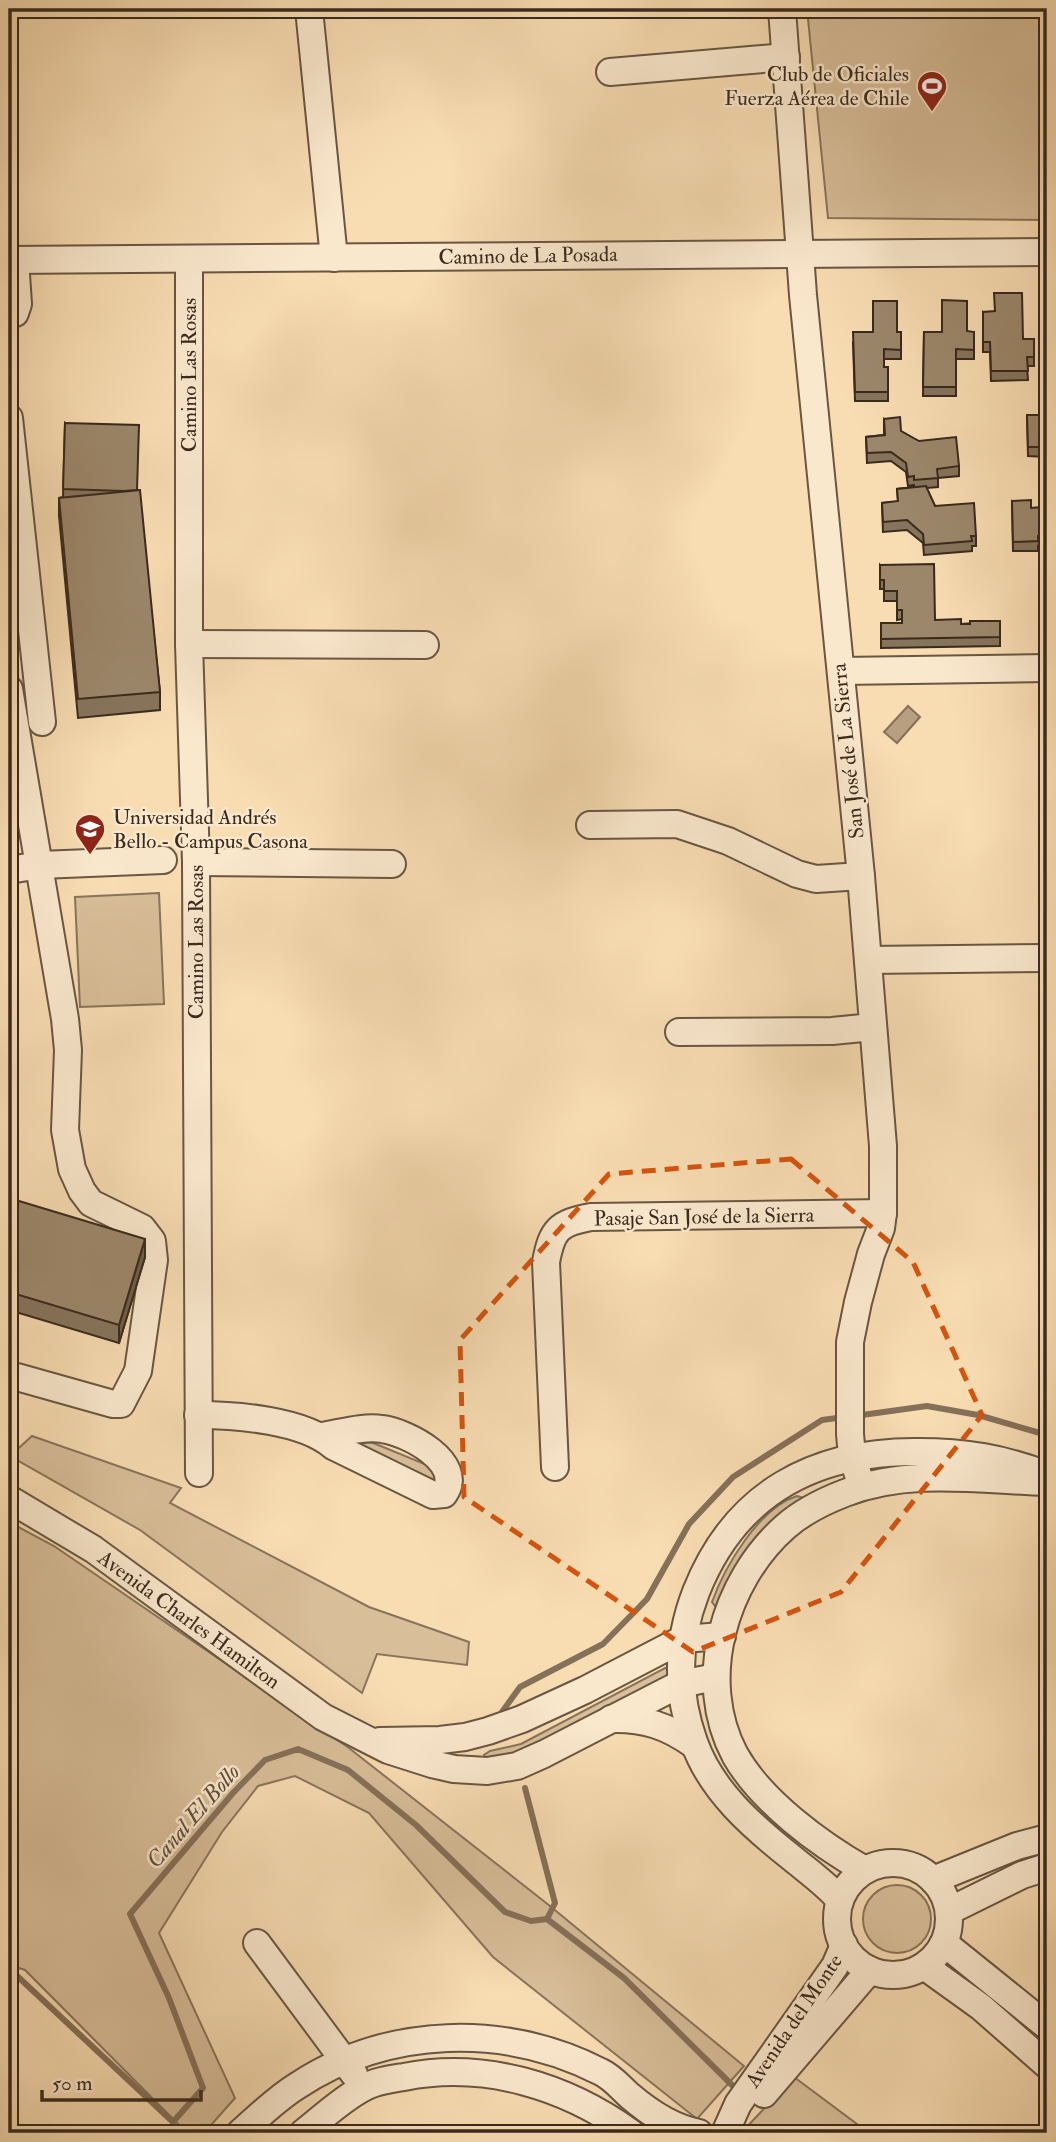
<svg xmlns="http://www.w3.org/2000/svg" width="1056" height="2142" viewBox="0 0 1056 2142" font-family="'IM FELL Double Pica',serif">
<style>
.green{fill:#d8be99;stroke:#88745c;stroke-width:2}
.water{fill:#b79f80;stroke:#857059;stroke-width:2}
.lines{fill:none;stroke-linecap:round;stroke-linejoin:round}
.stream{stroke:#857059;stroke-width:6}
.minor-casing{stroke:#695643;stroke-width:30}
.minor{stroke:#fae8cd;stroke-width:26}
.wall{fill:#86745c;stroke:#392a1e;stroke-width:2}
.shaded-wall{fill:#6d5e4b;stroke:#392a1e;stroke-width:2}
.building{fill:#9c876b;stroke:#392a1e;stroke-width:2}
.marked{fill:none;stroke:#d6540e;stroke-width:5;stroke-dasharray:14 9;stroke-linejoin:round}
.labels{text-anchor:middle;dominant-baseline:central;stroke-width:5;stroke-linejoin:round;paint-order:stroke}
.poi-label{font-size:21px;fill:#392a1e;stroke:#fae8cd;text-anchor:end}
.street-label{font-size:21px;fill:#392a1e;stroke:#fae8cd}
.water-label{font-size:23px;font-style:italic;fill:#5f4d3b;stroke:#fae8cd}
</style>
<rect width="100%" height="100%" fill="#f8dcb2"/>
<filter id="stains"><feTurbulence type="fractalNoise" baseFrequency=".00286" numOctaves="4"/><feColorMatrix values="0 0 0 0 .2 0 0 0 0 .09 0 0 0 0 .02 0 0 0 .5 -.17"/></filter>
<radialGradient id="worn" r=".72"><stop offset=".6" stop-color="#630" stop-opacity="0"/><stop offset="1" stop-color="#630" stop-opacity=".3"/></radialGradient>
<!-- green -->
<g class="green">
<polygon points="807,9 1047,9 1047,220 828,218"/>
<polygon points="159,893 164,1004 80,1007 75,897"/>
<polygon points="32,1436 181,1488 170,1503 369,1607 469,1642 467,1665 377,1654 362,1693 140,1530 10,1456"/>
<polygon points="366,1440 432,1467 441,1483 430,1485 347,1445"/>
<path d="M797,1496l7,2 -82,106 -7,2 -3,-4c13,-36 47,-94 85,-106z"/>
<polygon points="9,1522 54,1546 349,1748 550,1906 744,2066 697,2119 493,1957 369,1813 295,1776 258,1786 222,1832 159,1933 235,2098 204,2133 187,2133 25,1970 9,1965"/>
<polygon points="665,1668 670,1669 672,1677 526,1750 508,1757 485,1758 484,1755 490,1751 521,1744"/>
<circle cx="897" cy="1919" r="34"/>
<polygon points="794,2077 869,2133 741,2133"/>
</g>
<!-- water -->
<polygon class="water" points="908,706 920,717 897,743 884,732"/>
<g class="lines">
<!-- stream -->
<g class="stream">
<polyline points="862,1415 927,1406 978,1415 1047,1435"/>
<polyline points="502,1712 520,1687 603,1644 647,1599 689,1524 733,1477 822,1420 837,1418"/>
<polyline points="547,1919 624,1978 735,2088"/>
<polyline points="9,1973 15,1974 173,2122 203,2088 169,1998 130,1914 233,1793 265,1760 298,1749 348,1770 416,1825 505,1912 531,1921 547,1919 555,1903 525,1788"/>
</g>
<!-- minor casing -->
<g class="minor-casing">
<g id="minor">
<polyline points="309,9 334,258"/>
<polyline points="782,9 803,295 861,876 883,1146 883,1213 881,1228 871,1254 858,1302 850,1342 850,1434 852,1456 862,1487"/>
<polyline points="610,72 786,57"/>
<polyline points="9,260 1047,252"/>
<polyline points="189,260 189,644 196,862 199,1473"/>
<polyline points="9,314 15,313 18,304 15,260"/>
<polyline points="9,418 42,722"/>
<polyline points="189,644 425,645"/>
<polyline points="841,671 1047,668"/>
<polyline points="9,689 65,1019 68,1050 65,1130 72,1169 82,1191 91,1203 142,1228 152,1241 154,1260 138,1371 121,1404 113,1404 17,1377"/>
<polyline points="590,825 677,824 728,841 797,874 816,879 861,876"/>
<polyline points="196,862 392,864"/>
<polyline points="9,870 40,865 163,860"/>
<polyline points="868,960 1047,958"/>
<polyline points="679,1032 832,1031 873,1027"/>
<path d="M198,1415c38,0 105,5 135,31l100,49 11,-1c22,-31 -37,-62 -62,-65 -19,-3 -41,4 -60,7"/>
<path d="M555,1467l-9,-205c6,-32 12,-39 45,-45l292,-4"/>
<polyline points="9,1499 93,1549 323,1717 388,1750 432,1764 454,1769 487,1771 517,1766 544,1754 680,1684 716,1677"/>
<path d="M611,1719c33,-1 57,7 83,26"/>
<polyline points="380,1741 440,1740 465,1737 488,1731 522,1719 585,1690 683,1639 722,1636"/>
<circle cx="893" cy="1919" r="56"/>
<path d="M865,1870c-46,-26 -104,-69 -130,-115 -40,-75 -11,-174 50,-228 17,-15 39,-26 60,-34 64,-25 134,-13 201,-11"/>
<polyline points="933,1880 1017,1846 1047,1838"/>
<path d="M840,1900c-14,-16 -31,-28 -48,-42 -39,-31 -81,-67 -98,-116 -18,-50 -17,-101 2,-150 39,-99 119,-141 222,-140 47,0 84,6 129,23"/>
<polyline points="949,1911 1022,1875 1047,1867"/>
<polyline points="257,1943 354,2074"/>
<polyline points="944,1943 1047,2026"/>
<polyline points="924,1966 981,2007 1047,2065"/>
<polyline points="764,2094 870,1970"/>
<path d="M240,2133c18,-16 36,-34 57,-47 91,-60 208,-63 304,-14 11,5 20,16 29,24 20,17 42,32 69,37"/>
<path d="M303,2133c19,-15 39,-34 60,-45 12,-7 28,-9 41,-11 81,-16 162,9 227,56"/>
<polyline points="725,2133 738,2104 835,1966 844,1945"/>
</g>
</g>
<!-- minor -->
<use href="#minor" class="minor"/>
</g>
<!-- wall -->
<g class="wall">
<polygon points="983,312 1023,339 1034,339 1034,366 1027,366 1028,380 991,381 990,352 983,352"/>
<polygon points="897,332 901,332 901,359 884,359 884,367 888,367 888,401 855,401 853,342"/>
<polygon points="924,332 974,332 974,359 956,359 956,396 923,396"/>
<polygon points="1027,415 1047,420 1047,457 1028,456"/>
<polygon points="884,419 901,431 959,466 959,476 938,478 938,487 926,488 935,506 976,536 976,546 972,546 972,551 924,555 923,543 907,530 883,532 882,503 898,502 897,489 914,487 914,485 908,486 906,472 891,461 867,463 866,437 884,435"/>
<polygon points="65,423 138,490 160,692 160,710 78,718 59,516 59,498 63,497"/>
<polygon points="1012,501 1031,508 1047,507 1047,541 1046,541 1046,545 1038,546 1038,551 1013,551"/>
<polygon points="880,565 935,620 961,624 1000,621 1000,646 881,648 881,623 902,623 902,619 897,620 897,601 884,601 884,589 880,589"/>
<polygon points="9,1198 145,1257 119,1343 9,1310"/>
</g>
<!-- shaded-wall -->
<polygon class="shaded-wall" points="145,1239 145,1257 119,1343 119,1325"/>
<!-- building -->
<g class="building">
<polygon points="994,293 1022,293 1023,339 1034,339 1034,357 1027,357 1028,371 991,371 990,342 983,342 983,312 995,311"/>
<polygon points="942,300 967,301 967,331 974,332 974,350 956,349 956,387 923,387 924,332 942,332"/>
<polygon points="873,301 897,301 897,332 901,332 901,350 884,349 884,367 888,367 888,392 855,392 853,332 873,332"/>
<polygon points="1027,415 1044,415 1044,420 1047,420 1047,447 1028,447"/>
<polygon points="900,417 901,431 919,441 956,437 959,466 937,469 938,478 914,480 914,476 908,477 906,463 891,452 867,453 866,437 885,435 884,419"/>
<polygon points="65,423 139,425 137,490 124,491 63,489"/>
<polygon points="926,486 935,506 974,503 976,536 971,536 972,541 924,545 923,534 907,520 883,522 882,503 898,501 897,489"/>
<polygon points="140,490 160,692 78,699 59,498"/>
<polygon points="1031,500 1031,508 1047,507 1047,531 1046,531 1046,536 1038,536 1038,541 1013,542 1012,501"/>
<polygon points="934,564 935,620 961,619 961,624 970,624 970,621 1000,621 1000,637 881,639 881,623 902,623 902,610 897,610 897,591 884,591 884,580 880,580 880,565"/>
<polygon points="9,1198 145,1239 119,1325 9,1292"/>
</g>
<!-- marked area -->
<path class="marked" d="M791,1159l122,103 69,153 -141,177 -148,60 -229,-155 -4,-157 149,-166z"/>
<!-- icons -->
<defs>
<g id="stadium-pin" transform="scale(1.575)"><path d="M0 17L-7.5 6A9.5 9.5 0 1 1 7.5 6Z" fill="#8f2418" stroke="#fae8cd"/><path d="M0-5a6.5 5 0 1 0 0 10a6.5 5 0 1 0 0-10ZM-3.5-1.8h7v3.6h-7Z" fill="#fff"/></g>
<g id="university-pin" transform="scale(1.575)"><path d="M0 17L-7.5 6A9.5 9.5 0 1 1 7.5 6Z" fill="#8f2418" stroke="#fae8cd"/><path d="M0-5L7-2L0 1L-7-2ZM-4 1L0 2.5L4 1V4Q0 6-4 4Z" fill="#fff"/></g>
</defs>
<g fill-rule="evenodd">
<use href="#stadium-pin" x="932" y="86"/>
<use href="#university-pin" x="90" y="829"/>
</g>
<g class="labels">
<!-- poi labels -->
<g class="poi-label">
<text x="909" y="74">Club de Oficiales<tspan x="909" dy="24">Fuerza Aérea de Chile</tspan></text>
<text x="113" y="817" text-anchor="start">Universidad Andrés<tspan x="113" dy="24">Bello - Campus Casona</tspan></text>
</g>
<!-- street labels -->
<g class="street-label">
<text transform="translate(528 256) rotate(-1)">Camino de La Posada</text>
<text transform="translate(189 375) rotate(-90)">Camino Las Rosas</text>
<text transform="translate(848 751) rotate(-96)">San José de La Sierra</text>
<text transform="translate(196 942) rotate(-90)">Camino Las Rosas</text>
<text transform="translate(704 1217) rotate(-1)">Pasaje San José de la Sierra</text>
<text transform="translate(189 1620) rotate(36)">Avenida Charles Hamilton</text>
<text transform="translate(794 2021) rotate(-56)">Avenida del Monte</text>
</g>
<!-- water labels -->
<g class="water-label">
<text transform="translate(193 1816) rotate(-49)">Canal El Bollo</text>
</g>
</g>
<!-- margin -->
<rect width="1056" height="2142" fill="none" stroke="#f8dcb2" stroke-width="35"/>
<rect x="10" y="10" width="1035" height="2121" fill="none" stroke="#392a1e" stroke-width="3.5"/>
<rect x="18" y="18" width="1021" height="2107" fill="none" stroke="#392a1e" stroke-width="2"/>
<!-- scale -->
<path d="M42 2090v10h159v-10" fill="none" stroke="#392a1e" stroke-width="3.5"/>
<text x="52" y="2090" font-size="21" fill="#392a1e" stroke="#fae8cd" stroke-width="5" paint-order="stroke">50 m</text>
<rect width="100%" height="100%" filter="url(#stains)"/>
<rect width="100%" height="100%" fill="url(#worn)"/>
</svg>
